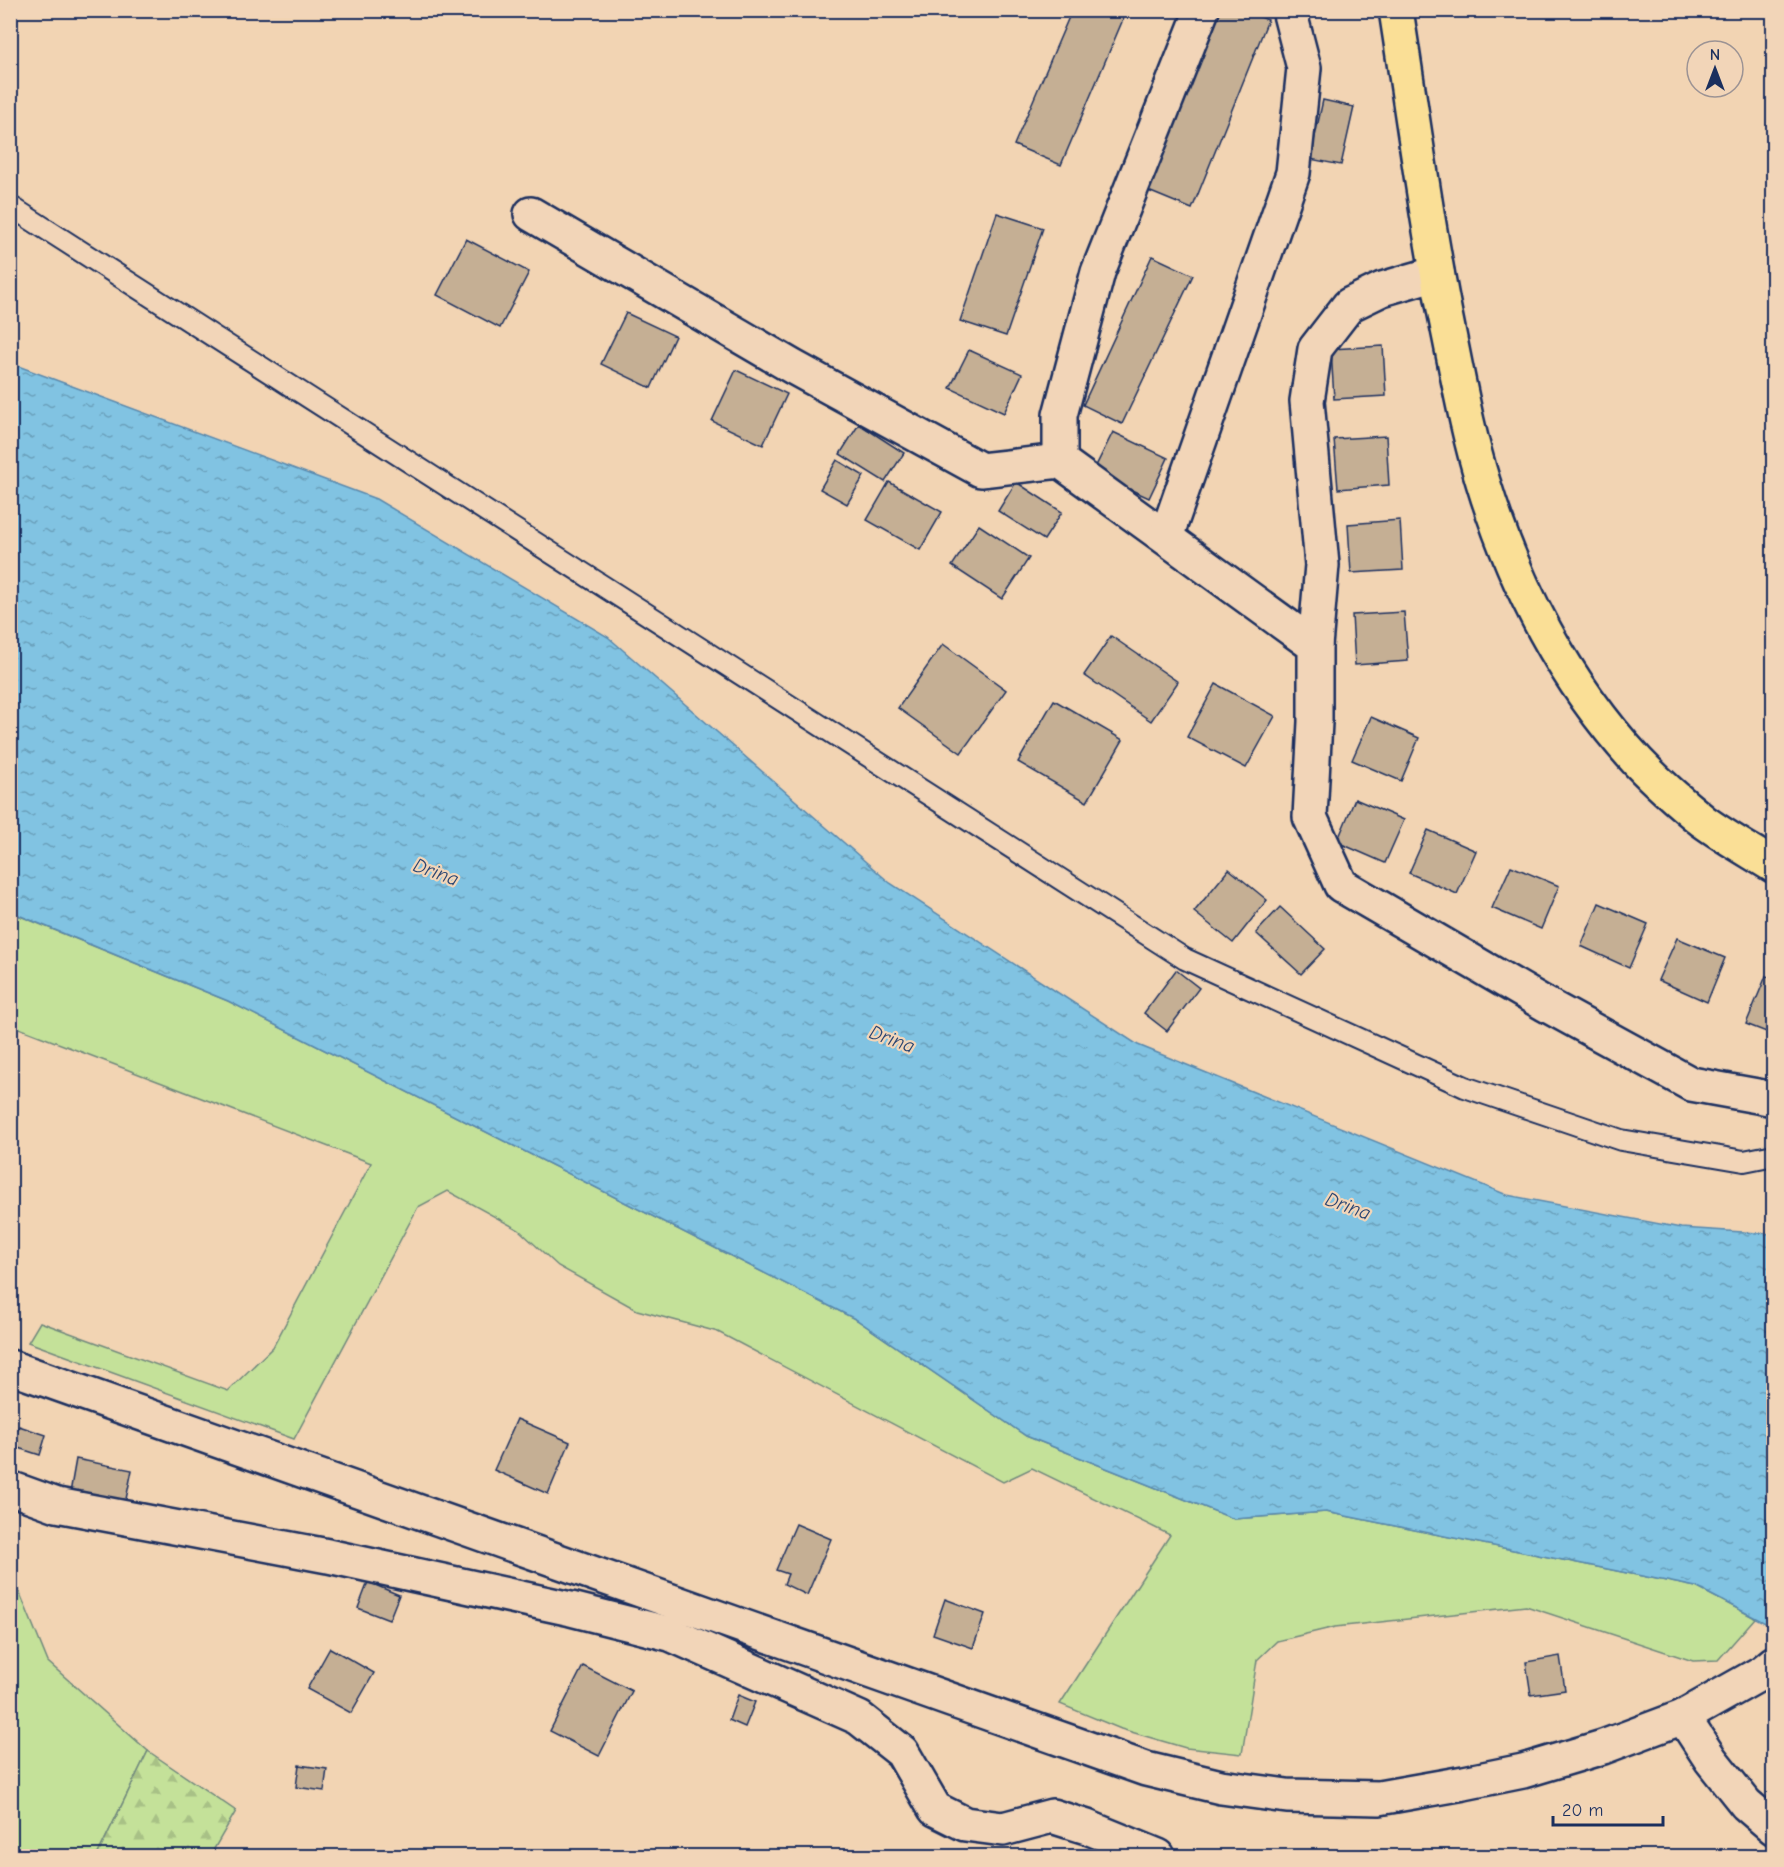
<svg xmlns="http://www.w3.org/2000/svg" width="1784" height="1867" viewBox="0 0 1784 1867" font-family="'Comic Neue',sans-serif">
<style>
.green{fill:#c4e199;stroke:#70887c;stroke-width:1.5}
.forest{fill:url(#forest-firs);stroke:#70887c;stroke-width:1.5}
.water{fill:url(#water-ripples);stroke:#5888ad;stroke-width:1.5}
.building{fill:#c5af94;stroke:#1b2f5e;stroke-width:1.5}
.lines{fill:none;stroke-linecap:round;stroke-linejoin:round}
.service-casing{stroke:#1b2f5e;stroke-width:24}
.minor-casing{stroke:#1b2f5e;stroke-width:38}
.tertiary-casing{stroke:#1b2f5e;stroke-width:38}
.primary-casing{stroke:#1b2f5e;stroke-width:38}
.service{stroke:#f2d5b8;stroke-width:20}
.minor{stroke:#f2d5b8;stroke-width:33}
.tertiary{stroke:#f2d5b8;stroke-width:33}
.primary{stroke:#fadf96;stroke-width:33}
.labels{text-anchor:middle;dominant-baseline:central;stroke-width:4.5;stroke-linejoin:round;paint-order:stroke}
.water-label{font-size:20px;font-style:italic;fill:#2a4572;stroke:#f2d5b8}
</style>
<defs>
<pattern id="forest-firs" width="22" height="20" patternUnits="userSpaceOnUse" patternTransform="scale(1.5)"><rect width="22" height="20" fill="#c4e199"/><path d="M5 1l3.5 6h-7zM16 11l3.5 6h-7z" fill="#a8c186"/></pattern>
<pattern id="water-ripples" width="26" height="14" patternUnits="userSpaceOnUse" patternTransform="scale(1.5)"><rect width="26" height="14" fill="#81c3e2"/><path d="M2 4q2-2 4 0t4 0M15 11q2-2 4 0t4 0" fill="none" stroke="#699fba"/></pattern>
</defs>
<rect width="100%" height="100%" fill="#f2d4b3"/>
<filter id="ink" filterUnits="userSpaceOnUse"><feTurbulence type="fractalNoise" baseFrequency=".0167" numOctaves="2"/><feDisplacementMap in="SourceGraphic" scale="12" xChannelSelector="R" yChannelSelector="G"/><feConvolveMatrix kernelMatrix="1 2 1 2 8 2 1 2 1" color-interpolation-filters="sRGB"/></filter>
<g filter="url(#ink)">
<!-- green -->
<g class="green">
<polygon points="10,912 228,1001 857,1320 1026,1436 1234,1519 1326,1512 1696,1587 1755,1618 1718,1660 1693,1661 1526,1606 1335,1627 1277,1641 1257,1660 1242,1754 1186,1748 1121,1729 1060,1704 1170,1535 1032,1468 1003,1482 718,1332 637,1310 558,1266 519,1230 448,1191 418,1207 294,1439 28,1342 40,1322 228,1391 273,1347 371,1163 11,1025"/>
<polygon points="10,1569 48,1662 148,1751 97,1856 11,1856"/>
</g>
<!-- forest -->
<polygon class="forest" points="148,1751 236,1811 210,1856 97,1856"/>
<!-- water -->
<polygon class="water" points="10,363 376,499 608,637 890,883 1138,1045 1507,1195 1681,1228 1773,1234 1773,1627 1696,1587 1326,1512 1234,1519 1026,1436 857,1320 228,1001 11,912"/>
<!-- building -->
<g class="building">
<polygon points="1072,10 1127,10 1061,165 1014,145"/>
<polygon points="1219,10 1243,10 1268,20 1192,209 1146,190"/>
<polygon points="1323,100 1354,107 1341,165 1310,159"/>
<polygon points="997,213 1043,228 1006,336 960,321"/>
<polygon points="466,239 529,272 500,328 437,295"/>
<polygon points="1152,256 1193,275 1122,424 1083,405"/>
<polygon points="626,313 675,336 651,388 601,364"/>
<polygon points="1383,346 1386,396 1334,399 1331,349"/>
<polygon points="969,350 1022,374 1004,413 950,388"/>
<polygon points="736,370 787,394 763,445 712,421"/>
<polygon points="859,424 904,453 885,482 840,454"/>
<polygon points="1113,432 1168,458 1149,498 1093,472"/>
<polygon points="1386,436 1389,485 1338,489 1334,439"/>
<polygon points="837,460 864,476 847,504 820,489"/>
<polygon points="889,482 942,512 920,550 867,520"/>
<polygon points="1016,482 1062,512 1044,540 998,511"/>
<polygon points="1400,520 1403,570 1351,573 1348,524"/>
<polygon points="979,525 1029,558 1002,599 952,566"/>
<polygon points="1404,612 1408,661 1355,665 1352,615"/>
<polygon points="1111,636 1178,682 1151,721 1084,675"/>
<polygon points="943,644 1006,690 961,753 898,708"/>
<polygon points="1216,684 1275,716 1246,768 1187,737"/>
<polygon points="1054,700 1123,740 1087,802 1018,762"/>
<polygon points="1371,717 1419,738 1401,781 1352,760"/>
<polygon points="1355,799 1404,820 1385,863 1337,842"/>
<polygon points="1428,830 1476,851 1457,894 1409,873"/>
<polygon points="1511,866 1559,886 1541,929 1492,908"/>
<polygon points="1229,869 1267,900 1233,943 1194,912"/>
<polygon points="1599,903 1648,924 1629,968 1581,946"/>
<polygon points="1280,907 1325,949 1301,974 1256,933"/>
<polygon points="1677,938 1725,958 1707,1002 1658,980"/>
<polygon points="1176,970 1199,988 1167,1031 1144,1013"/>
<polygon points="1766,976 1774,979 1774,1035 1746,1024"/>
<polygon points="517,1419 570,1442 548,1494 494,1470"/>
<polygon points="19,1426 46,1435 40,1455 12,1446"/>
<polygon points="76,1459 132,1470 125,1504 70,1493"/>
<polygon points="796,1524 831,1539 807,1595 784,1584 788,1574 776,1570"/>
<polygon points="368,1582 399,1595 389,1620 358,1608"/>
<polygon points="945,1599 985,1614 973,1648 933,1634"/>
<polygon points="330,1648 374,1673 351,1713 307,1689"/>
<polygon points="1560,1656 1565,1690 1531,1695 1526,1662"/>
<polygon points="583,1666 632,1691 599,1756 550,1731"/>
<polygon points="738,1695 755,1702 745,1727 729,1720"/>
<polygon points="299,1765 327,1769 324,1791 296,1787"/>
</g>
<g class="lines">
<!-- service casing -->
<g class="service-casing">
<polyline id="service" points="10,206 1185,959 1465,1087 1621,1140 1744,1161 1774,1155"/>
</g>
<!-- minor casing -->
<g class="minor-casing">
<g id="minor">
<polyline points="1202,10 1098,272 1060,415 1060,461 1315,646 1315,722 1310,817 1341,885 1545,1004 1691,1084 1774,1099"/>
<polyline points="531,214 793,367 981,470 1060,461"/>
<polyline points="1166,537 1293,173 1304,68 1289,10"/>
<polyline points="1315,646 1322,565 1307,401 1315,349 1349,305 1382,289 1437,273"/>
<polyline points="10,1488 57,1505 328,1556 571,1609 670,1634 859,1718 902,1752 935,1809 965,1824 1003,1829 1052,1816 1087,1827 1158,1856"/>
<polyline points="1683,1717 1711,1760 1746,1804 1774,1828"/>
</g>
</g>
<!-- tertiary casing -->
<g class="tertiary-casing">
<polyline id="tertiary" points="10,1367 1146,1769 1221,1787 1287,1796 1379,1798 1464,1783 1523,1771 1603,1747 1683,1717 1763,1672 1774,1663"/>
</g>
<!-- primary casing -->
<g class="primary-casing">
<path id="primary" d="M1396,10c17,108 31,217 53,324 10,49 19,100 34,148 31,102 82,201 155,280 20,21 43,41 65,59 22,16 47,30 71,45"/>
</g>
<!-- service -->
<use href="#service" class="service"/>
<!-- minor -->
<use href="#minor" class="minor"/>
<!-- tertiary -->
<use href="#tertiary" class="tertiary"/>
<!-- primary -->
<use href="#primary" class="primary"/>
</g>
</g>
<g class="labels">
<!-- water labels -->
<g class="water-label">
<text transform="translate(436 872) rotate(20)">Drina</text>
<text transform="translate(892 1039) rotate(20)">Drina</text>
<text transform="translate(1348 1206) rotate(20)">Drina</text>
</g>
</g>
<!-- margin -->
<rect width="1784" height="1867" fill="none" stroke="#f2d5b8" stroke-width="36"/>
<rect x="18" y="18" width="1748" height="1831" fill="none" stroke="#1b2f5e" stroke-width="2" filter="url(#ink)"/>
<!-- north arrow -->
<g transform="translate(1715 69)"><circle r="28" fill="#f2d5b8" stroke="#9c9394" stroke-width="1.5"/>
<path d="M0-4.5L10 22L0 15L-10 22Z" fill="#1b2f5e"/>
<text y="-9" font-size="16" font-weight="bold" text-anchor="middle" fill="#1b2f5e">N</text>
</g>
<!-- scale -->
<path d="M1553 1816v9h110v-9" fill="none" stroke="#1b2f5e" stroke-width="3"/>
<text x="1562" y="1816" font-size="18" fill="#1b2f5e" stroke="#f2d5b8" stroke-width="4.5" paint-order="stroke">20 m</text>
</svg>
